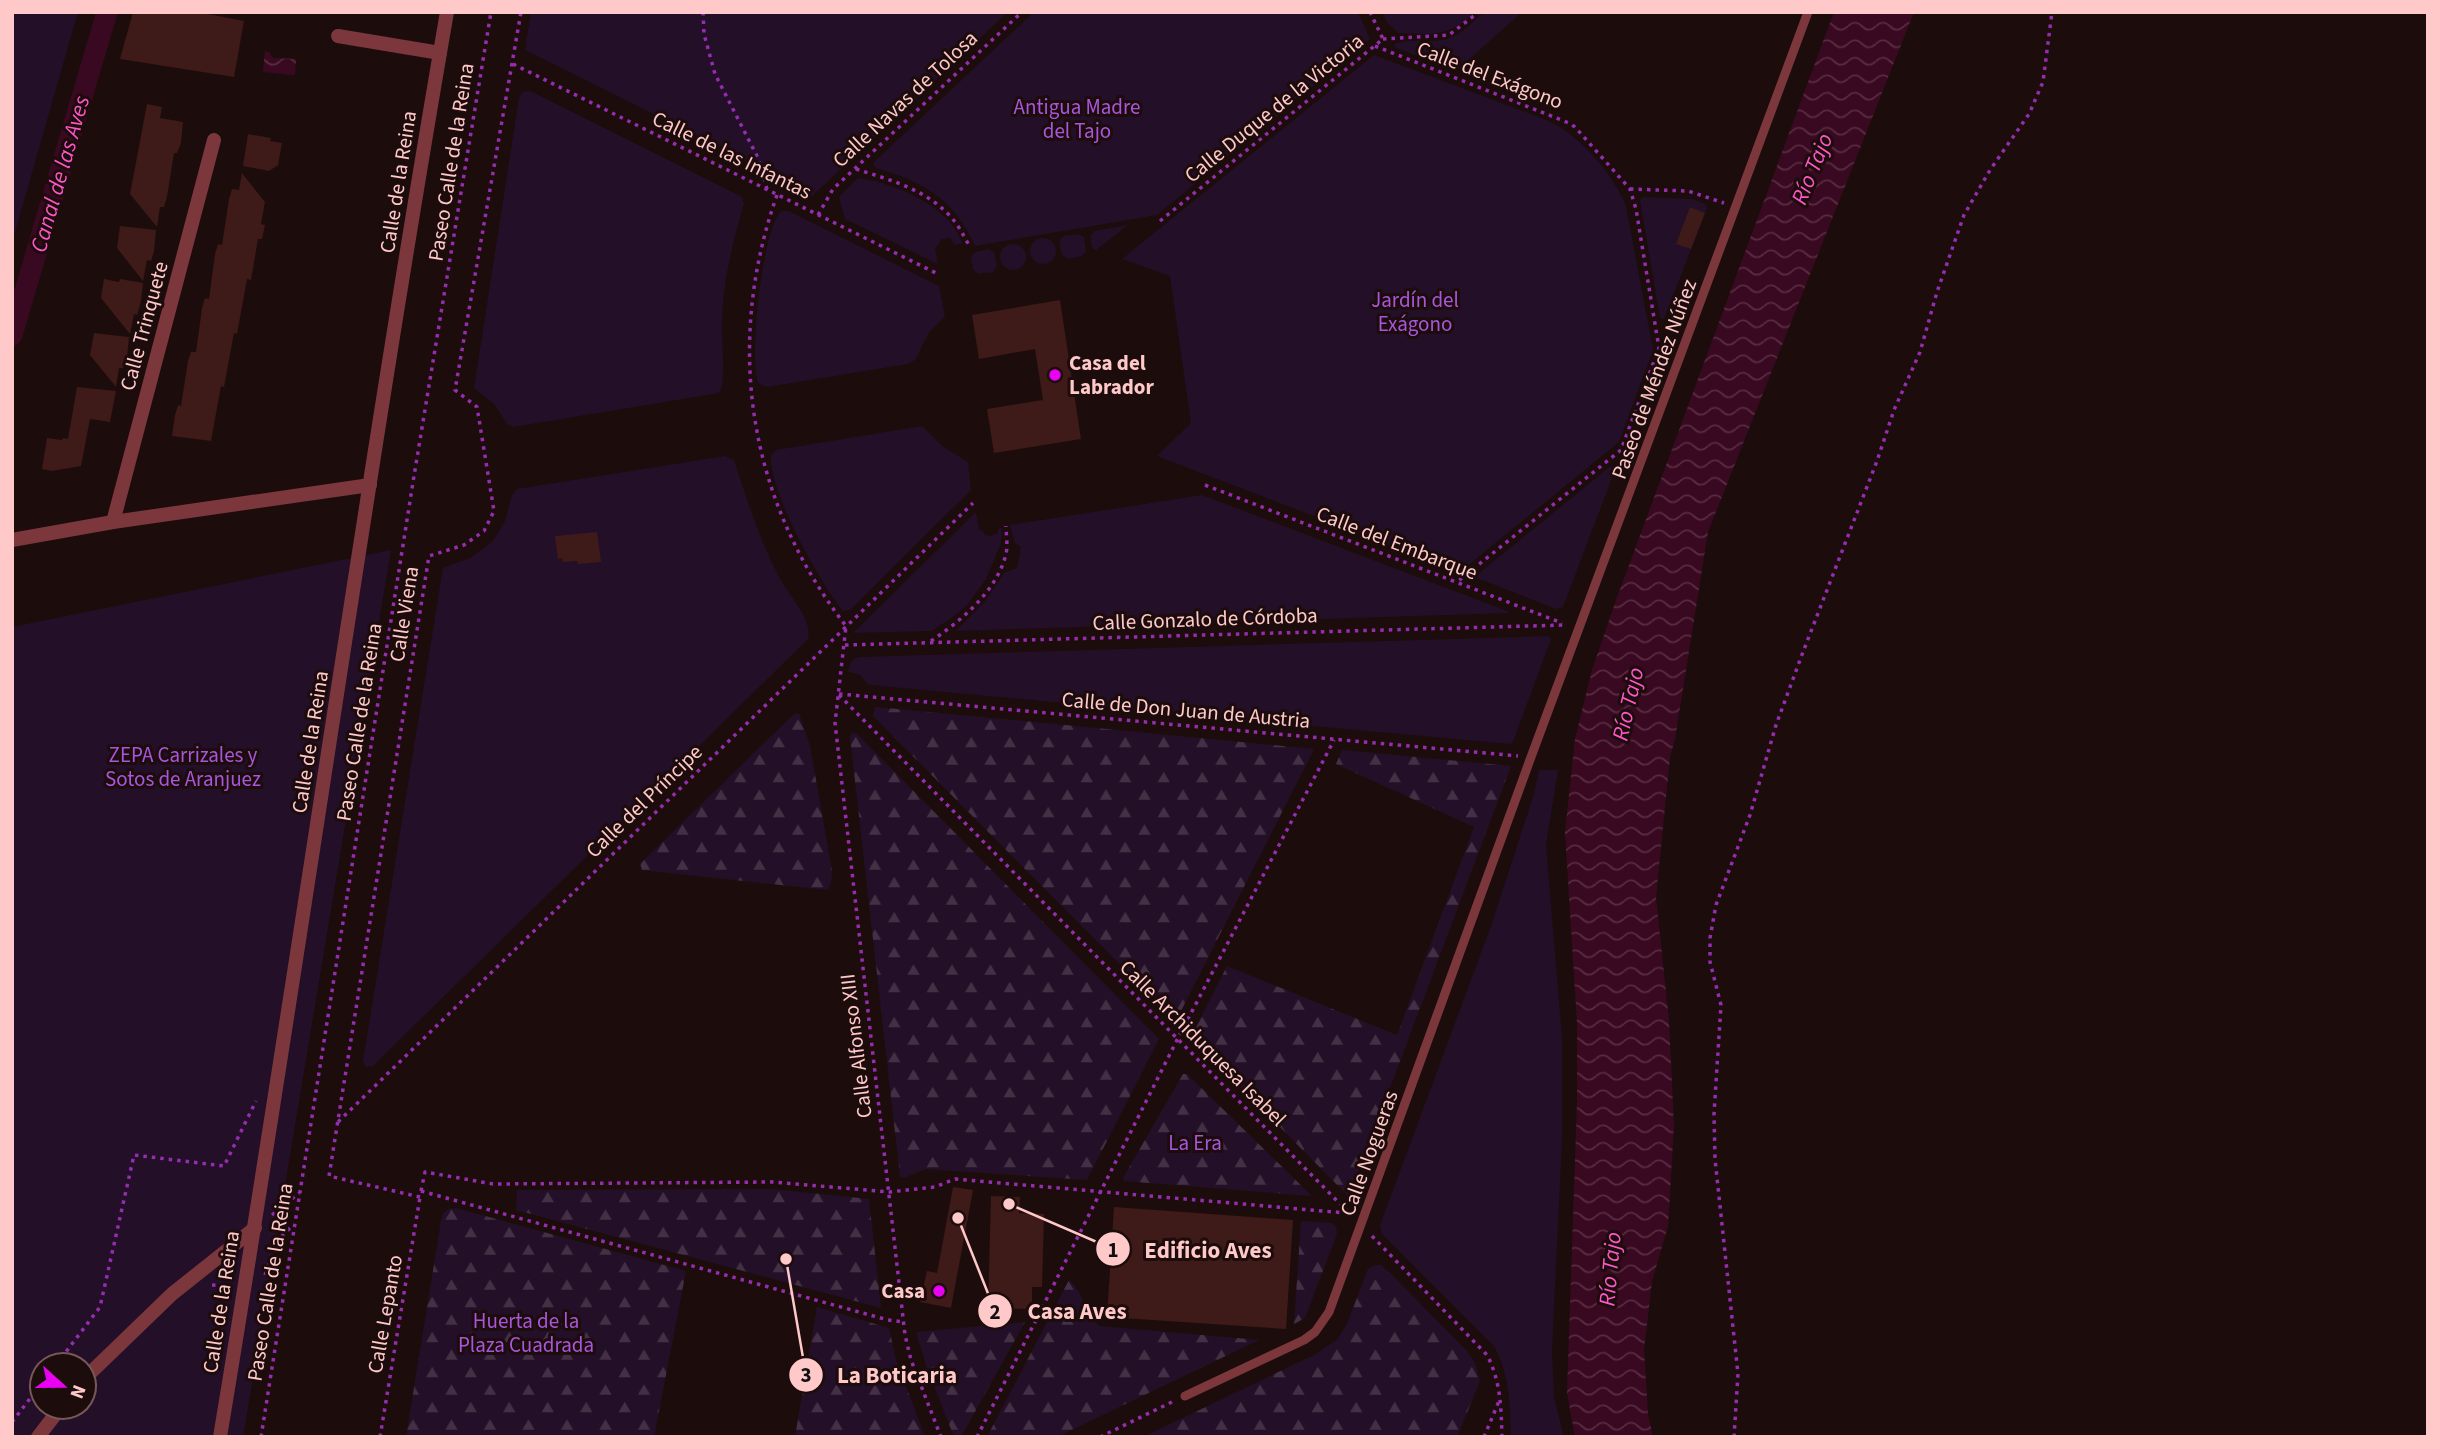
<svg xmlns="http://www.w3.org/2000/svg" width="2440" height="1449" viewBox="0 0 2440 1449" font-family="'Source Sans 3',sans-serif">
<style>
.green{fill:#230f27;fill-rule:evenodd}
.forest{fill:url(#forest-firs)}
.water{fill:url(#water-waves)}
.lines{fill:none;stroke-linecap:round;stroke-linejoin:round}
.canal{stroke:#390921;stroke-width:21}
.building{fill:#3e1a18}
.path{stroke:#942dae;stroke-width:3.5;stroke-dasharray:3.5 5;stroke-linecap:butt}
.service{stroke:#7c373d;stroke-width:9}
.minor{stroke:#7c373d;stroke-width:14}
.poi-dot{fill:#e901f2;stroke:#1d0c0c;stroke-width:2.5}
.labels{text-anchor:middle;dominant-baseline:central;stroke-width:6;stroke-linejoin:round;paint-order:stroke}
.street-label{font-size:21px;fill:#ffc8c9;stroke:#1d0c0c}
.park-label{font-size:21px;fill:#a955dd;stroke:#1d0c0c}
.poi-label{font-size:21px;font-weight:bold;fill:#ffc8c9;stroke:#1d0c0c;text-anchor:start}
.water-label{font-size:23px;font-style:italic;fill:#fe56c8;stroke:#1d0c0c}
.leader{fill:none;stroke:#ffc8c9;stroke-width:2.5}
.callout-dot{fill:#ffc8c9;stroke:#1d0c0c;stroke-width:2.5}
.mark-label{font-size:21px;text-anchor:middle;font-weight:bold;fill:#111}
.callout-label{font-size:23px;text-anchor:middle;font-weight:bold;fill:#ffc8c9;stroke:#1d0c0c;stroke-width:6;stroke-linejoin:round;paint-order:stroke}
</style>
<defs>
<pattern id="forest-firs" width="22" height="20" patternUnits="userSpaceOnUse" patternTransform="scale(1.75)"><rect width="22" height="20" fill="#230f27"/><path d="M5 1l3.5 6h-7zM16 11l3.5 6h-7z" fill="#443045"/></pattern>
<pattern id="water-waves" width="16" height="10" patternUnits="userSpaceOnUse" patternTransform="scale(1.75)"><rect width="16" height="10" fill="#390921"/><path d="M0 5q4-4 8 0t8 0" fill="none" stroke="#572b40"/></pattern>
</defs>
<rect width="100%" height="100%" fill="#1d0c0c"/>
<!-- green -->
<g class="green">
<polygon points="12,12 78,12 12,243"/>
<polygon points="531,12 1008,12 811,197 806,199 781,186 772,173 525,50"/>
<path d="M1034,12h324l12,27 -213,176 -182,31c-21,-47 -51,-64 -99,-78l-3,-5z"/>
<path d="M1382,12h94c-29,26 -42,22 -78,21l-11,-11z"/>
<path d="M1484,12h38l-66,59 -62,-24 1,-3c13,-5 24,-3 38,-3 21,1 37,-16 51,-29z"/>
<path d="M1374,55l175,66c32,16 63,51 77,85l27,144 -34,92 -159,130 -303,-116 34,-33 -21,-147 -48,-17z"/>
<path d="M530,91l212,106 2,7c-12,40 -22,82 -22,124 0,15 4,56 -3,65l-206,34 -6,-3 -13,-20 -20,-16 45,-290 4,-6z"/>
<path d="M858,178c34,4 93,28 104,65l-7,2 -5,-7 -9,1 -3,7 -3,1 3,17 -93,-45 -6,-22z"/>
<polygon points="1643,197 1693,199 1705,204 1707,208 1664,319 1660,318 1640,200"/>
<path d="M781,211h8l150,75 6,30 -16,16 -14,28 -7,4 -141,23 -9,-4c-9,-26 4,-153 23,-172z"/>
<polygon points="1128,225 1096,250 1092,248 1090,237 1094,231"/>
<polygon points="1078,234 1084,237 1086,251 1082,256 1068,259 1062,255 1059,242 1063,236"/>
<circle cx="1043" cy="251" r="13"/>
<circle cx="1013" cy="257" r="13"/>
<polygon points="988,249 994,252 997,266 993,272 978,274 973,270 971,257 975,252"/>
<path d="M922,426l20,20 26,16 3,28 -121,120 -7,1c-23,-28 -75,-121 -72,-156l5,-5z"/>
<path d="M725,456l9,4c14,42 26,83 48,122 9,16 31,38 26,57l-435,427 -7,1 -3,-6 80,-493 29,-11 21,-16 12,-20 7,-26 5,-6z"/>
<polygon points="1612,465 1615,470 1563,607 1556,609 1477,578 1478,574"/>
<polygon points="1202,495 1507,611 1509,613 956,631 986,600 1004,573 1017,568 1021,547 1015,543 1010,525"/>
<polygon points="976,512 979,530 982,530 985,535 991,536 998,533 999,528 1002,528 1001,543 986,579 968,604 953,617 931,631 853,633"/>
<path d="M391,550l-148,887h-231v-810zM42,1365h42v42h-42z"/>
<polygon points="1548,636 1551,639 1513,742 1510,744 869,685 859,674 848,672 852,660 859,657"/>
<path d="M1539,770h19l-12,75 16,192v102l-10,212 2,47 10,39h-53c-1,-32 -1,-62 -17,-91l-112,-112 -2,-9 111,-299 43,-132z"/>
</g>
<!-- forest -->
<g class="forest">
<polygon points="875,707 909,710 1314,749 1181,1011 1172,1017 873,716"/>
<polygon points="795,713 799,714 810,746 832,871 831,883 827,890 642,870 640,864"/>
<polygon points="852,733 857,734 1159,1039 1087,1180 925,1169 904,1178 900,1176 850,737"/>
<polygon points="1342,750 1511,766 1349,1197 1193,1039 1195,1029 1227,966 1397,1035 1474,827 1336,764"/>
<polygon points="1183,1074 1187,1074 1312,1196 1124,1181 1123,1178"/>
<polygon points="772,1189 869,1199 881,1308 516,1210 517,1190"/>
<polygon points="456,1208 686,1271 654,1437 406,1437 442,1215 448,1209"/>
<polygon points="1301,1221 1332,1223 1336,1226 1337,1234 1305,1318 1294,1324"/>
<polygon points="1374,1265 1381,1265 1390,1273 1467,1351 1475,1363 1480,1381 1457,1437 1143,1437 1314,1355 1337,1340 1347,1324 1368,1269"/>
<path d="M1069,1280c15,14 15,30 30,46l160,14 -202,97h-70z"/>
<polygon points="817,1307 889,1328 896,1360 925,1437 795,1437"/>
<polygon points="1025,1322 961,1437 954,1437 926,1365 916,1332"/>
</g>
<!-- water -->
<g class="water">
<polygon points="1834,12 1914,12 1708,532 1675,739 1670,757 1656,897 1669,1021 1674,1125 1668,1226 1652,1281 1644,1350 1648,1414 1653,1437 1575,1437 1567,1393 1577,1102 1577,1023 1565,832 1575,739 1592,670 1615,603"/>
<polygon points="265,51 269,52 273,58 296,59 295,75 263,72"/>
</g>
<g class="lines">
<!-- canal -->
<polyline class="canal" points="12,335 107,12"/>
</g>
<!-- building -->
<g class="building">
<polygon points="133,12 198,12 244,21 234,77 120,59"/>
<polygon points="147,104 162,107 160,118 183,122 181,143 177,153 174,153 167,197 164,207 160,207 157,227 130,194"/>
<polygon points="248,134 271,138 270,141 282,143 278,165 269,171 243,166"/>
<polygon points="242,173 265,202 261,224 265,225 262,239 258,239 251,280 247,279 237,334 234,333 224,387 221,386 211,441 172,436 175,415 178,405 181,406 188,361 191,352 196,352 202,308 205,298 209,299 215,254 218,244 222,245 229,199 232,189 239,190"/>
<polygon points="1690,207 1705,213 1691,249 1676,244"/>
<polygon points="120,226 156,230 154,251 151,261 147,260 143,281 117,248"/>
<polygon points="104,279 119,282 120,279 143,283 141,301 137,315 134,314 130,334 101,298"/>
<polygon points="1060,300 1081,439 994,453 987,409 1043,400 1035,349 979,359 972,315"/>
<polygon points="94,333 129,337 127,358 123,368 119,368 116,387 90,355"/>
<polygon points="77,387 116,391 110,422 90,419 81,466 52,471 42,469 47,438 62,440 63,438 68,439"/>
<polygon points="597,532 601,562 578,564 577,561 563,562 562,558 558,559 555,536"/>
<polygon points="953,1187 973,1190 951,1308 920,1302 927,1271 937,1273"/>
<polygon points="991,1196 1020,1197 1019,1213 1044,1214 1042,1287 1032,1287 1032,1309 988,1308"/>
<polygon points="1114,1207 1293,1220 1286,1329 1107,1317"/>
</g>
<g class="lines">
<!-- path -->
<g class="path">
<polyline points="703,12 704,34 715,74 758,158 767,189"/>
<polyline points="1383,39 1449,35 1479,12"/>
<polyline points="1375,46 1569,123 1575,127 1630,189 1636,209 1659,348 1621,450 1457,582"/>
<polyline points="513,64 938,274"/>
<path d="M856,169c34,11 69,20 94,47 8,8 13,19 19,29"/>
<polyline points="1630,189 1688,191 1724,203"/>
<path d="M777,195c-53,150 -29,305 69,431l-11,97 70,612 6,25 30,77"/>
<polyline points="818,215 833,189 1022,12"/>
<polyline points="1160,221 1383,39 1370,12"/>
<polyline points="1205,485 1562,623"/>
<path d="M931,641c30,-20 66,-50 75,-87 2,-9 0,-20 0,-28"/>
<polyline points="845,645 1565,625"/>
<polyline points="839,694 1518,756"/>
<polyline points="839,695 1352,1216"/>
<polyline points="338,1122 973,503"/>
<polyline points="421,1191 425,1172 493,1184 773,1182 889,1192 935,1187 955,1179 1346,1213"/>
<polyline points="421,1191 888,1320 904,1322"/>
<polyline points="420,1197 329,1176 429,556 464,545 484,531 494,511 477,407 455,390 521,12"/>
<polyline points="272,1215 299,1193"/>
<path d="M1372,1236l115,119c14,27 14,52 15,82"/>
<polyline points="265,1275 276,1242 293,1225"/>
<polyline points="212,1285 228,1286"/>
<polyline points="56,1365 100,1307 134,1155 224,1166 256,1101"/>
<polyline points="84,1403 91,1393"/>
<polyline points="12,1422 42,1383"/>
<polyline points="261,1437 414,476 491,12"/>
<polyline points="380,1437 420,1197"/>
<polyline points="977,1437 1177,1040 1334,740"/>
<polyline points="1100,1437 1174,1401"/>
<polyline points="1484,1437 1499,1401"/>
<polyline points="1734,1437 1738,1374 1715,1159 1714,1114 1721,1005 1710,962 1710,938 1716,905 1750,815 1776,725 1803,652 1877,461 1894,410 1920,352 1937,292 1964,215 1990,170 2029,114 2043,82 2052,12"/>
</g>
<!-- service -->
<polyline class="service" points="1185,1396 1304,1340 1315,1332 1329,1312 1531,757 1808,12"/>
<!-- minor -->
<g class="minor">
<polyline points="338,36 440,53"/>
<polyline points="113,522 214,140"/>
<polyline points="12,540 113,522 370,485"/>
<polyline points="84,1379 172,1294 255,1228"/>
<polyline points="38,1437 61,1407"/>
<path d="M220,1437c79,-475 145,-951 227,-1425"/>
</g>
</g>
<!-- markers -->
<g class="poi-dot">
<circle cx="1055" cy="375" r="7"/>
<circle cx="939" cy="1291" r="7"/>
</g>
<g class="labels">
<!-- street labels -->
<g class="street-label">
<text transform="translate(1490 75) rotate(21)">Calle del Exágono</text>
<text transform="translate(905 99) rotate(-43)">Calle Navas de Tolosa</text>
<text transform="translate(1274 108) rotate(-39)">Calle Duque de la Victoria</text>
<text transform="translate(732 155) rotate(26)">Calle de las Infantas</text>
<text transform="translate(451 162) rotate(-81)">Paseo Calle de la Reina</text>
<text transform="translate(398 182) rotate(-81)">Calle de la Reina</text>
<text transform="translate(144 326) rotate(-75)">Calle Trinquete</text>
<text transform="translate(1654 379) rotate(-70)">Paseo de Méndez Núñez</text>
<text transform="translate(1397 543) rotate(21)">Calle del Embarque</text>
<text transform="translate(404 614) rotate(-81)">Calle Viena</text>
<text transform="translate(1205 619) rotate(-2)">Calle Gonzalo de Córdoba</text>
<text transform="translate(1186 710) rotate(5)">Calle de Don Juan de Austria</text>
<text transform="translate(359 722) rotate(-81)">Paseo Calle de la Reina</text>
<text transform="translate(310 742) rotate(-81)">Calle de la Reina</text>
<text transform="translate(644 801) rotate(-44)">Calle del Príncipe</text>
<text transform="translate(1203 1043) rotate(45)">Calle Archiduquesa Isabel</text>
<text transform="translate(856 1046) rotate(-97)">Calle Alfonso XIII</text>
<text transform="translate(1369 1153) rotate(-70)">Calle Nogueras</text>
<text transform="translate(270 1282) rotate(-81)">Paseo Calle de la Reina</text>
<text transform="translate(221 1302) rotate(-81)">Calle de la Reina</text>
<text transform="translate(385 1314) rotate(-80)">Calle Lepanto</text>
</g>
<!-- park labels -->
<g class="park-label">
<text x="1077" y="107">Antigua Madre<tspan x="1077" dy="24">del Tajo</tspan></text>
<text x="1415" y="300">Jardín del<tspan x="1415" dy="24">Exágono</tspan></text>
<text x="183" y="755">ZEPA Carrizales y<tspan x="183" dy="24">Sotos de Aranjuez</tspan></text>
<text x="1195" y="1143">La Era</text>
<text x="526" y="1321">Huerta de la<tspan x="526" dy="24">Plaza Cuadrada</tspan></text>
</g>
<!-- poi labels -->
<g class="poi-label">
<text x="1069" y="363">Casa del<tspan x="1069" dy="24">Labrador</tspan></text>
<text x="925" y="1291" text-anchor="end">Casa</text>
</g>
<!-- water labels -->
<g class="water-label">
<text transform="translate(1812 169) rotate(-68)">Río Tajo</text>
<text transform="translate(60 174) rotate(-74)">Canal de las Aves</text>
<text transform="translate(1628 704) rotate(-77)">Río Tajo</text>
<text transform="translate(1610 1269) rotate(-85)">Río Tajo</text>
</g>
</g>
<!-- callouts -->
<path class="leader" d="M1009 1204L1113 1249M958 1218L995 1311M786 1259L806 1375"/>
<g class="callout-dot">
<circle cx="1009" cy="1204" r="7"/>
<circle cx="958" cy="1218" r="7"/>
<circle cx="786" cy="1259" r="7"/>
<circle cx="1113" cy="1249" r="18"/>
<circle cx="995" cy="1311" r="18"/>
<circle cx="806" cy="1375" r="18"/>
</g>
<g class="mark-label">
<text x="1113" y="1257">1</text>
<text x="995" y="1319">2</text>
<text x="806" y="1382">3</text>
</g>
<g class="callout-label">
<text x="1208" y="1258">Edificio Aves</text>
<text x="1077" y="1319">Casa Aves</text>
<text x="897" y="1383">La Boticaria</text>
</g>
<!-- border -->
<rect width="2440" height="1449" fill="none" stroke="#ffc8c9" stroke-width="28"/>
<!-- north arrow -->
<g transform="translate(63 1386) rotate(111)"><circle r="33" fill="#1d0c0c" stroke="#775758" stroke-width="2"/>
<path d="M0-5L12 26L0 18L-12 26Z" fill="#e901f2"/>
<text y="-10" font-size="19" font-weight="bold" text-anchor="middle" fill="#ffc8c9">N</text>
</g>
</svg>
